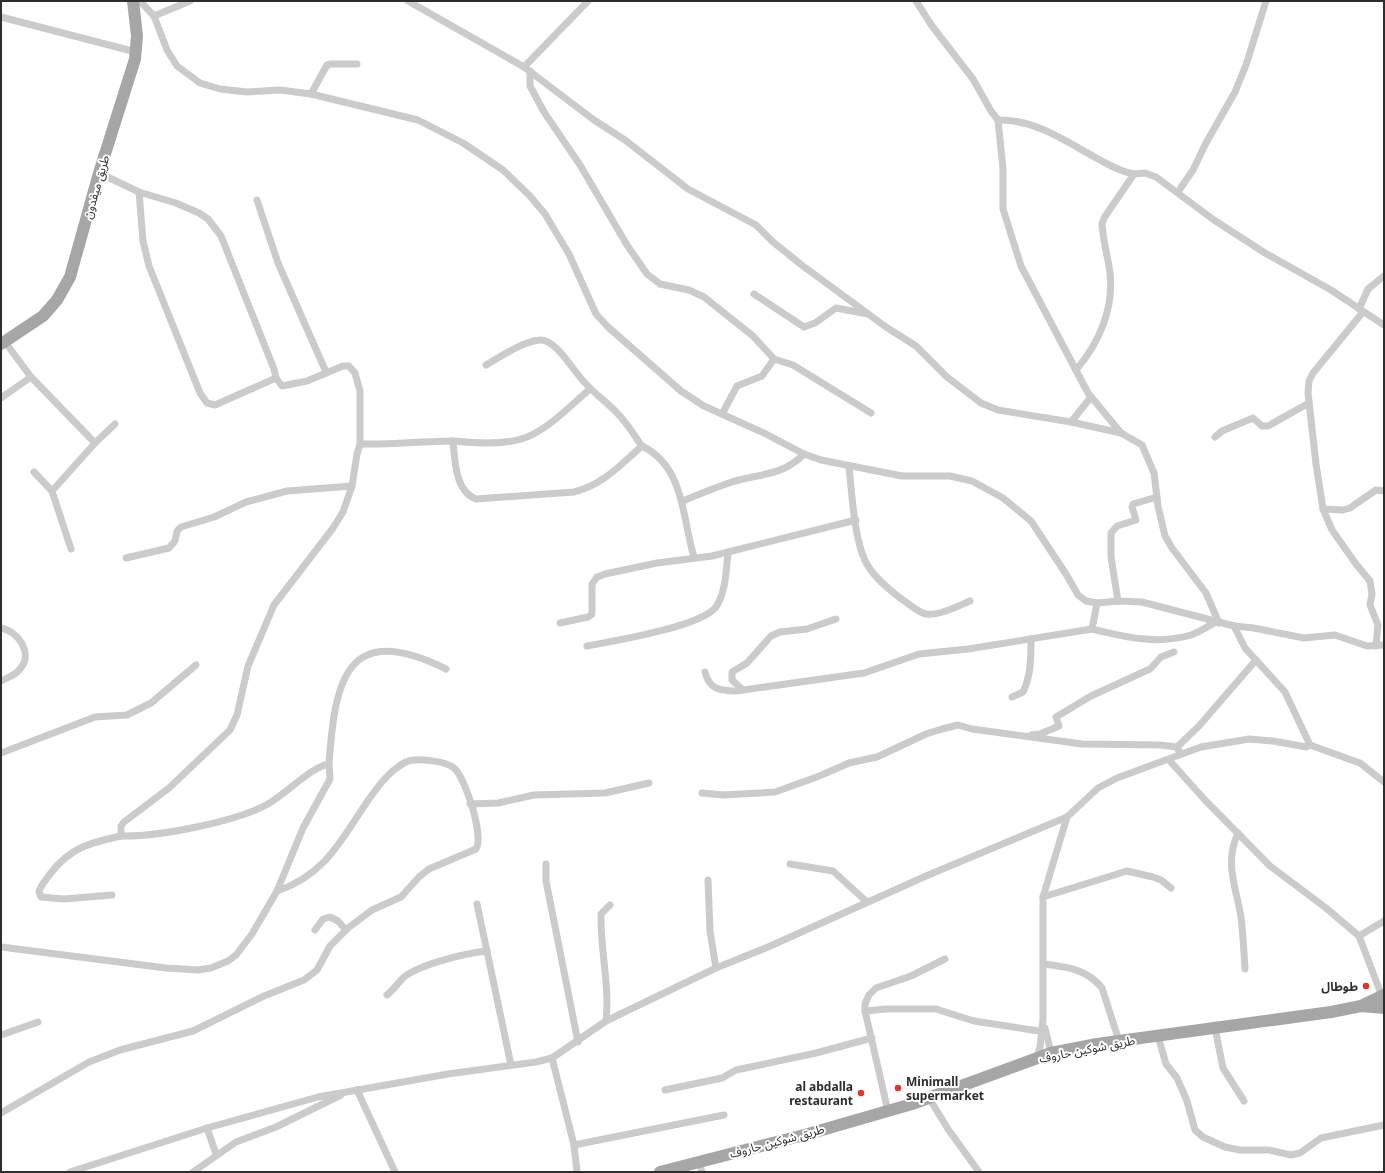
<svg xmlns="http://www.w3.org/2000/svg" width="1385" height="1173" viewBox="0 0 1385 1173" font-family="'Noto Sans','Noto Sans Arabic',sans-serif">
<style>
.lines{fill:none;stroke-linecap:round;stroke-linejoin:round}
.street{stroke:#cbcbcb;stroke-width:7}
.primary{stroke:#a6a6a6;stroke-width:12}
.poi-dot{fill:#e8302e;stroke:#fff;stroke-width:1.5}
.labels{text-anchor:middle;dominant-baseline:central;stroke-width:4;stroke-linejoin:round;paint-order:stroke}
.street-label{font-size:12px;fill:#2e2e2e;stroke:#fff}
.poi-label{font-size:12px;font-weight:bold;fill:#2e2e2e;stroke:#fff;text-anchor:end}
</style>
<rect width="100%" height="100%" fill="#fff"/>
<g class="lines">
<!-- street -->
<g class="street">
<polyline points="140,1 154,16 167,50 177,66 200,83 220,89 247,92 280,90 311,94 418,120 463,143 503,170 529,195 545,214 569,254 596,314 608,327 681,391 704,406 764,433 804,454 821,460 902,476 950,476 972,481 1003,498 1031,521 1066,574 1078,595 1086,601 1097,603 1118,601 1142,602 1234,626 1245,648 1285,692 1310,745 1306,747 1273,741 1249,739 1201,747 1117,778 1098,788 1067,817 1043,897 1043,1020 1040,1047 1037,1058"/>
<polyline points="408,1 524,67 594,120 625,140 688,189 756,225 773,242 803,266 886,327 916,346 947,377 981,403 998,410 1071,422 1091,397"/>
<polyline points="916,1 932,26 973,79 991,111 998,120 1003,169 1003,209 1021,266 1088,393 1121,433 1142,445 1154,473 1158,506 1165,536 1172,548 1206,593 1219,623"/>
<polyline points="154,16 190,1"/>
<polyline points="1,17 136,52"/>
<polyline points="524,67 588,1"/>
<polyline points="530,71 530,86 544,112 580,165 627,245 647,274 660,284 689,290 704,297 753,336 774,359 762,376 737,386 722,414"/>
<polyline points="311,94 327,65 331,64 357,64"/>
<path d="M998,120c38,-1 70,23 102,40 11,6 21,12 34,14"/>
<polyline points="139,192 143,241 149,266 200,393 207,403 215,405 276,378"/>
<polyline points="1178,192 1193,170 1206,143 1235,92 1246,65 1266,1"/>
<polyline points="257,200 278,263 326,372"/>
<polyline points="754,294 804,327 815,323 836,308 868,314"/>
<polyline points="1359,309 1368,289 1384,276"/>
<polyline points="1363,312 1313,373 1309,381 1308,393 1316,464 1323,509 1332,530 1356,564 1370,581 1372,594 1370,605 1378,625 1376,646"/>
<polyline points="5,342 31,377 95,443"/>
<polyline points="774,359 793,365 871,413"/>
<path d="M486,365c14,-8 39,-25 55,-25 16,0 34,34 45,44 10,11 22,19 32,30 9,9 16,21 24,32"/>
<path d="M1076,370c23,-27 38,-61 34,-97 -2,-16 -7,-32 -8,-49l2,-6 30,-44 11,-1 11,4 58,43 51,33 66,37 53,35"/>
<path d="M590,389c-18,15 -45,44 -69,50 -21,6 -46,4 -68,2 2,20 2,50 23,58l98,-7c29,-7 46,-27 68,-46 43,21 40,72 52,111"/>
<polyline points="1,398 31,377"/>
<polyline points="1071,422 1121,433"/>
<polyline points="1215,437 1222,431 1253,418 1262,426 1268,426 1309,403"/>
<path d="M360,444c31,1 62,-3 93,-3"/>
<path d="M849,467c3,26 5,77 19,99 7,12 21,23 32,32 8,5 17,14 26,16 13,2 32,-8 44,-13"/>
<polyline points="34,472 52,491"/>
<path d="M683,501c14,-6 29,-12 43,-17 29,-11 55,-6 78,-30"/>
<polyline points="1323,509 1343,510 1350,508 1376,490 1384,491"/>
<polyline points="71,549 52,491 95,443 115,424"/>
<polyline points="126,558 169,548 175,541 177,531 181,527 214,517 246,502 287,491 352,486"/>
<polyline points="1118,601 1111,557 1111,533 1117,526 1136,520 1132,507 1133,504 1157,497"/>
<polyline points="560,623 588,617 592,614 592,584 597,577 605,574 657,563 712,556 856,520"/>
<polyline points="1234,626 1254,628 1304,638 1335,635 1367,646 1384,645"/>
<path d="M1,628c17,3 33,26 19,41 -4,6 -13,9 -19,12"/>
<path d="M1092,629c33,8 65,16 99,6 9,-3 17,-9 25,-13"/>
<path d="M587,646c27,-5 113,-19 129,-39 10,-15 10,-37 12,-54"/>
<path d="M705,672c4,17 15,19 31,19l128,-18 55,-19 49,-5 124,-20 5,-26"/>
<polyline points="743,690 732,680 732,672 747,663 771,636 780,632 807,629 836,619"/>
<path d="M1012,697l11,-5c8,-16 8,-35 8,-53"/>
<polyline points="1031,735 1040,734 1059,726 1056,717 1091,696 1150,669 1161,657 1174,652"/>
<polyline points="1310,745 1360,763 1384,782"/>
<polyline points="1179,751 1177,747 1199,726 1256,660"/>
<polyline points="1,753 95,717 127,715 151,703 196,665"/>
<polyline points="1169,760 1204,799 1270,866 1326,908 1359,936 1383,999"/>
<path d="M329,764c6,-84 17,-144 117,-95"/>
<polyline points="702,793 723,795 775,792 817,777 849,763 877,757 926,734 942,729 958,725 972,729 1082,744 1160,745 1177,747"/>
<polyline points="470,804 498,803 534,795 605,793 649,783"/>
<path d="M1238,833c-14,30 -2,54 3,84 2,17 3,35 4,52"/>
<polyline points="546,864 546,881 578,1042"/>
<polyline points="790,864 833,871 867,902"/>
<polyline points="708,880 710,931 716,968"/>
<path d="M112,895l-48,4 -23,-2 -2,-5c1,-6 7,-12 11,-18 21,-27 39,-31 71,-38"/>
<polyline points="1043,897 1127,871 1153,877 1161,880 1171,888"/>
<polyline points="477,904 511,1065"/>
<polyline points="315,930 323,919 330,917 338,921 346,930"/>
<polyline points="1359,936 1384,921"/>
<path d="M1,947l165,21 32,2 13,-2 17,-7 8,-6 16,-21 25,-43 26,-63 27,-49 -1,-15c-17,2 -45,32 -63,41 -31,17 -109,32 -145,31v-10l3,-4 45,-34 61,-58 7,-15 11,-49 26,-61 59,-77 10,-16 9,-26 5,-32 3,-10v-53l-5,-18 -6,-7h-6l-36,15 -25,5 -6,-8 -2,-9 -53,-133 -13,-17 -9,-6 -23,-10 -37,-11 -40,-19"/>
<path d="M1044,964c23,3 43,5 58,24l17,53"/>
<path d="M387,995c6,-5 11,-12 17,-18 17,-13 62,-24 83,-26"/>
<polyline points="865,1011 885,1009 936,1009 974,1021 1045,1032"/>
<path d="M606,1021c4,-36 -6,-71 -5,-107l9,-9"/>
<polyline points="1045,1028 1051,1053"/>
<polyline points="1215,1028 1223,1068 1244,1101"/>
<polyline points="1,1035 38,1022"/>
<polyline points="1158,1036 1166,1064 1177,1078 1187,1101 1195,1130 1203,1137 1225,1147 1240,1150 1269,1150 1291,1155 1300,1153 1321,1138 1384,1125"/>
<polyline points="552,1058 574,1145 577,1172"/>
<polyline points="357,1090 395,1172"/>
<polyline points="665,1090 722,1078 736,1070 816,1053 872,1038"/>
<polyline points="929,1098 948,1129 979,1172"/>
<polyline points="888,1111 865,1011 865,1004 869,995 876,988 911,976 945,959"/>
<path d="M1,1113l88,-51 31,-12 73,-19 71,-35 40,-16 13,-10 13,-24 18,-18 24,-18 29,-13 18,-20 10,-8 47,-20c8,-13 -10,-69 -21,-80 -7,-8 -40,-12 -49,-7 -16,8 -27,23 -37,37 -27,39 -43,76 -92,92"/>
<polyline points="207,1128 216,1154"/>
<polyline points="574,1145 724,1115"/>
<polyline points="699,1163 702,1172"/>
<polyline points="70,1172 207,1128 318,1097 448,1074 536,1062 552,1058 606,1021 716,968 768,947 926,876 1067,817"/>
<polyline points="193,1172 236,1142 276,1127 341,1095"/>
</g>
<!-- primary -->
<g class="primary">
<polyline points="1,344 43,316 57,300 70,277 99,173 135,59 137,36 133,1"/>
<polyline points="1361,1006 1384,995"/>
<polyline points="660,1172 808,1134 912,1104 1051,1053 1097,1044 1331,1012 1361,1006 1384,1008"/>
</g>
</g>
<!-- markers -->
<g class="poi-dot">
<circle cx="1366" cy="986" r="4"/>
<circle cx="898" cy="1088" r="4"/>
<circle cx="861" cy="1093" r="4"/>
</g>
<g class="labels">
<!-- street labels -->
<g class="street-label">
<text transform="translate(96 187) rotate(-74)">طريق ميفدون</text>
<text transform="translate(1087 1049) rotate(-11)">طريق شوكين حاروف</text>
<text transform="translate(777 1141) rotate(-15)">طريق شوكين حاروف</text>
</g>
<!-- poi labels -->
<g class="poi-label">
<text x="1358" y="986">طوطال</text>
<text x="906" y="1081" text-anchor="start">Minimall<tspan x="906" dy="14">supermarket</tspan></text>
<text x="853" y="1086">al abdalla<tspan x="853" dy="14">restaurant</tspan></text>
</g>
</g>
<!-- border -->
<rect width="1385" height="1173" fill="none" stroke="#2e2e2e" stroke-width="4"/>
</svg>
